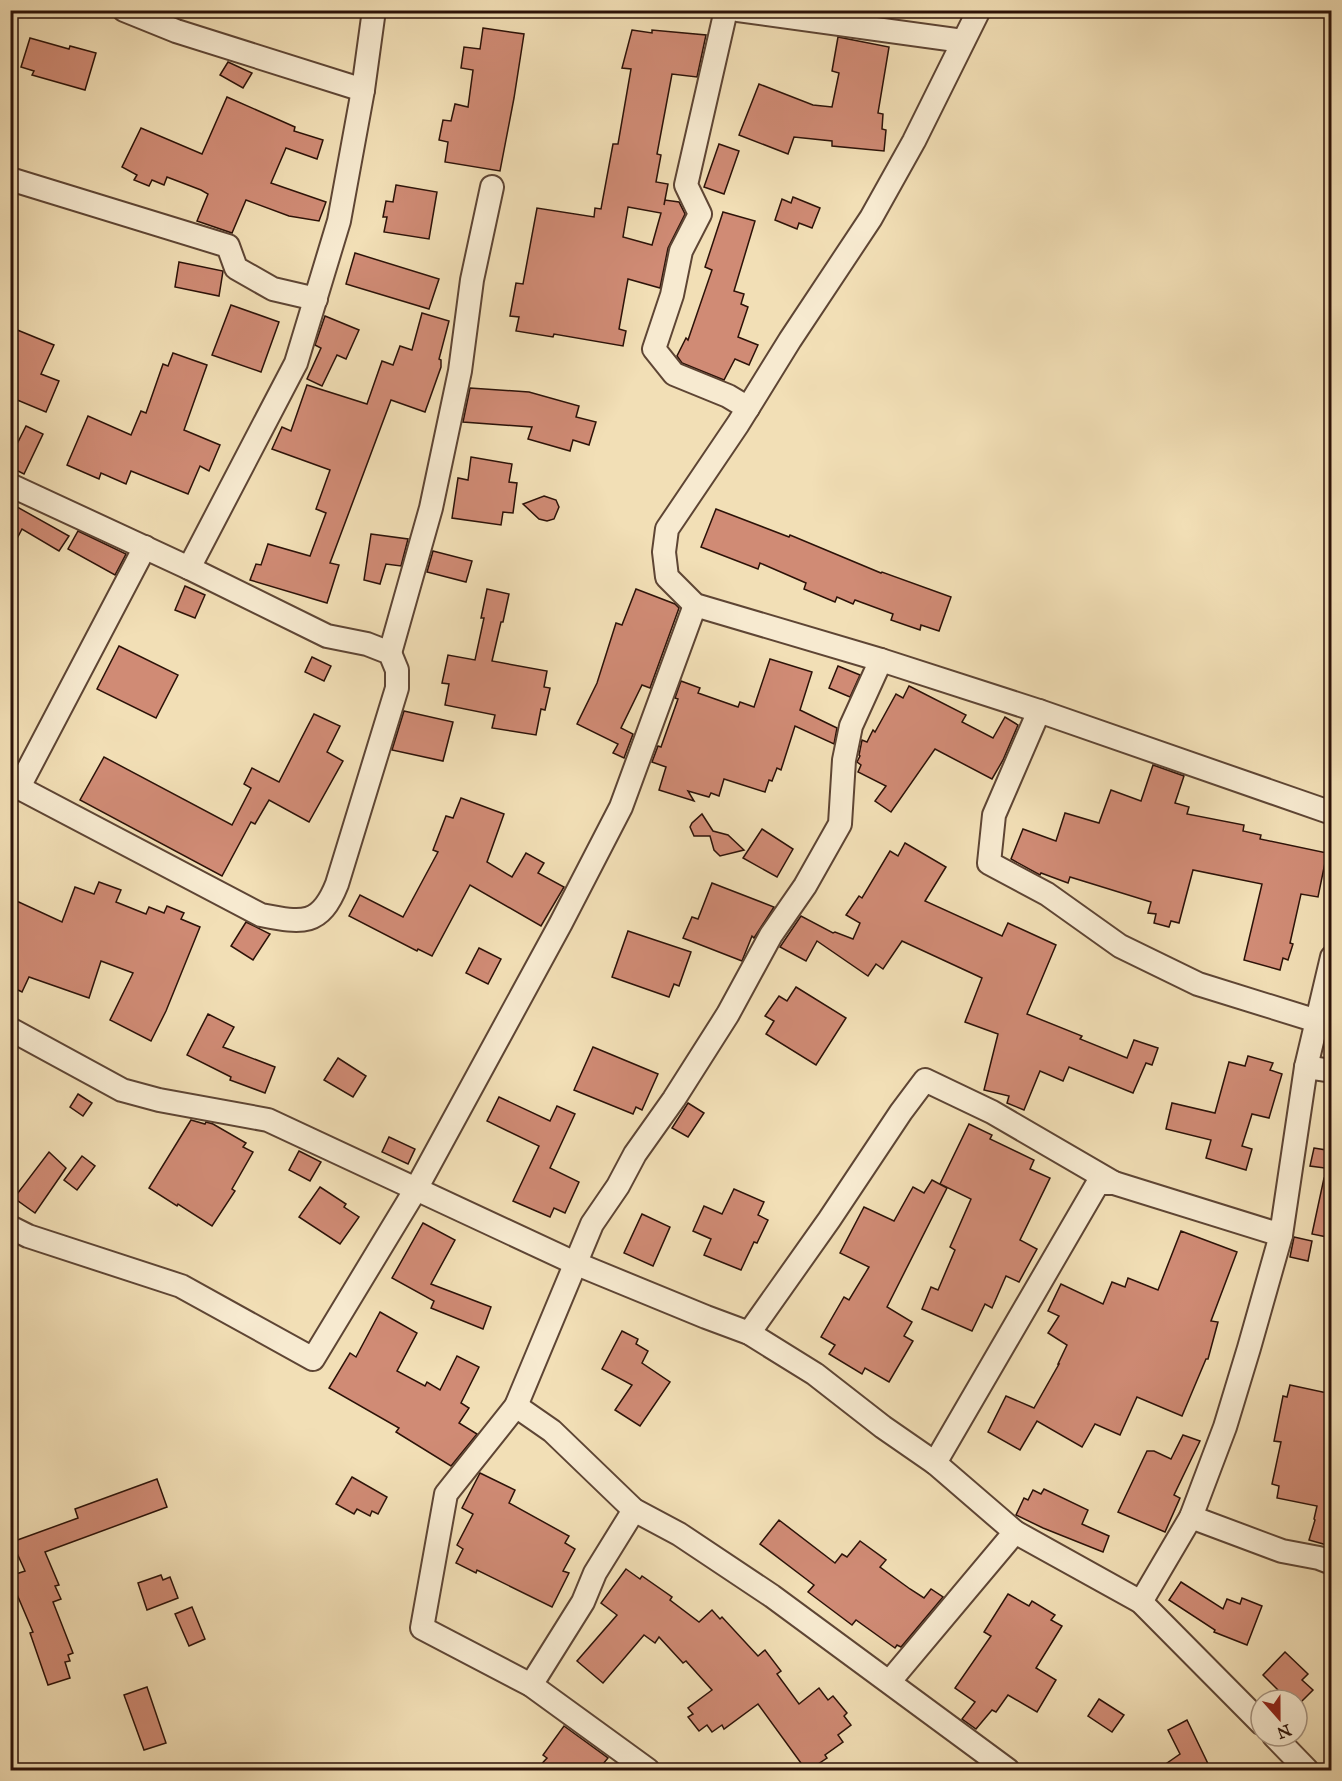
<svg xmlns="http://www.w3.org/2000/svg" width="1342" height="1781" viewBox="0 0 1342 1781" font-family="'IM FELL Great Primer',serif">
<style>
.building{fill:#d08b75;stroke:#2c1208;stroke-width:1.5;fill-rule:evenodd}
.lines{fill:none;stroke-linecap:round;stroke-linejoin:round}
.street-casing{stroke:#5e4534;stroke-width:26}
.street{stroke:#f7ead0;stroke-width:22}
</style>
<rect width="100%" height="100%" fill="#f2dfb6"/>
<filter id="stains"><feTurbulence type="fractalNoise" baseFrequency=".00333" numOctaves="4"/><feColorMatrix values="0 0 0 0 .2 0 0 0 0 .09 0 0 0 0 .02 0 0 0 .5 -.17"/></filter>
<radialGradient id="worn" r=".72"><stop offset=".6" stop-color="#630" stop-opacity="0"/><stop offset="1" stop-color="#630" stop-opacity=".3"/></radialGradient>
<!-- building -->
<g class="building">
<polygon points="483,28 524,34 514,98 500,171 445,162 448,142 439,140 443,120 451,121 455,104 468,107 473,70 461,68 464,47 480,49"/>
<path d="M632,30l20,3v-3l54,5 -9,42 -25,-3 -15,80 4,1 -5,27 12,2 -4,21 1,-5 14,2 6,12 -17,34 -8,40 -32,-9 -9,50 7,2 -3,15 -69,-12 -1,3 -37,-6 3,-14 -9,-1 6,-33 7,1 14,-76 57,9 1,-9 6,1 12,-65h5l13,-75 -9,-1zM628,207l33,6 -9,32 -29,-8z"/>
<polygon points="838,37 889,47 878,113 883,114 882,129 886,130 884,151 832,146 832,141 794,137 788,154 739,135 759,84 813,105 832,107 839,73 832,71"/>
<polygon points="30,38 69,49 70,46 96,53 85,90 32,75 34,71 21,67"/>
<polygon points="228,62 252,73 243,88 220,75"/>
<polygon points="227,97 295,127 294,131 323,140 317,159 286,148 271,183 326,202 319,221 289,216 246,200 232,233 197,221 208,194 201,190 167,177 164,185 152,180 149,186 134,180 137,175 122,167 141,128 202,154"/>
<polygon points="719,144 739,151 724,194 704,187"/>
<polygon points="396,185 437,192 429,239 384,232 387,217 383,217 386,201 393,202"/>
<polygon points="793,197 820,208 812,228 799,223 797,229 775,220 782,199 791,203"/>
<polygon points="723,212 755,221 734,291 744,294 741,304 748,307 738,337 758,345 749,365 735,359 724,380 682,363 677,356 686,338 688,340 712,270 705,267"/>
<polygon points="355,253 439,279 429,309 346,284"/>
<polygon points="179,262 223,271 219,296 175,287"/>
<polygon points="231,305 279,322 261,372 212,355"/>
<polygon points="422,313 449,321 439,359 441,360 441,367 425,412 391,400 330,563 339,565 327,603 250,580 256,564 261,565 268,544 310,556 326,513 316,509 330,470 272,449 282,427 291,431 307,385 367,404 382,361 393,365 400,346 412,350"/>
<polygon points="325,316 359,330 346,359 337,355 322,386 307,379 321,348 315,345"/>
<polygon points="10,327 54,345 41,374 59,381 46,412 10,397"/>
<polygon points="173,353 207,365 184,430 220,445 209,471 200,466 188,494 131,471 126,484 101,473 99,479 67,465 88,416 131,435 141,411 146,413 163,364 168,366"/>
<polygon points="470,388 529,392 579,406 576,417 596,422 589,445 573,440 570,451 528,439 532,427 463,422"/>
<polygon points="26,426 43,434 24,474 10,467 10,458"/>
<polygon points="471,457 512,464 509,482 517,483 513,513 503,512 501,525 452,518 458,478 468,480"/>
<polygon points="544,496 556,500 559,507 554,519 547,521 539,519 523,504"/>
<polygon points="10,503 69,536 59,551 22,529 10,552"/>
<polygon points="716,509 789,537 790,535 881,573 882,572 951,597 939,631 921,625 920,630 891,620 893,614 855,600 853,604 837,597 835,602 804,589 806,583 760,563 758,569 701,547"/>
<polygon points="78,531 126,554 115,575 68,549"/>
<polygon points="371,534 408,539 401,566 386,564 380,584 364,580"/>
<polygon points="433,551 472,561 466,582 427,572"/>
<polygon points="185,586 205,595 195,618 175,610"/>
<polygon points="487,589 509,594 503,622 501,622 492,661 547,671 544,687 550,688 545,710 541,709 536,735 492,728 495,715 445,705 449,684 442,683 448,655 475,660 484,618 481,618"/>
<polygon points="636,589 675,604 679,608 650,688 642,685 621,728 633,734 624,758 613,753 618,744 577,724 597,683 616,623 622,625"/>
<polygon points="119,646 178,675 156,718 97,689"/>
<polygon points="312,657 331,666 324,681 305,672"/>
<polygon points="770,659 812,672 800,710 837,728 834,744 795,726 781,770 777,768 772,781 769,780 765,792 724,779 719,796 711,793 709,797 688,791 694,801 659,790 666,767 652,762 658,746 661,747 678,699 675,698 681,681 700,688 698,693 738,707 740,702 754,707"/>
<polygon points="838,666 860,675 850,697 829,688"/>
<polygon points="909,686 966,715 962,722 993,738 1005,717 1018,725 1003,760 992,779 935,749 891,812 875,801 886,786 858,772 861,765 857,762 860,756 859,755 862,740 867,742 873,730 875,732 896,694 903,698"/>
<polygon points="404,711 453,722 443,761 392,750"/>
<polygon points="314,714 340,726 327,752 343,761 309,822 269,800 255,824 251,822 222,876 80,800 104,757 232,825 251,788 244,784 252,768 279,782"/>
<polygon points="1153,765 1184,776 1175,803 1189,807 1187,814 1244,825 1243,831 1261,835 1260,839 1327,853 1318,897 1301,894 1290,943 1293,944 1288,960 1283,958 1280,970 1244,960 1262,884 1193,870 1179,923 1171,921 1169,927 1154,923 1156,914 1148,913 1151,902 1070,877 1068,883 1041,873 1040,875 1011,859 1023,829 1056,841 1065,813 1099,823 1111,790 1141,801"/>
<polygon points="461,798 504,814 487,862 512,877 526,853 544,863 538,873 564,887 541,926 470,885 432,956 418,949 417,951 349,916 360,895 403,917 438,852 433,850 446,816 453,818"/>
<polygon points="702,814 713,831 728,835 744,850 720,856 714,850 710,836 694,836 690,827 692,823"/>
<polygon points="762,829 793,849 777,877 743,858"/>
<polygon points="905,843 946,867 925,901 1002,936 1008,923 1056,945 1027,1014 1082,1036 1080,1039 1127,1058 1134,1040 1158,1048 1152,1065 1146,1063 1133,1093 1069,1067 1063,1081 1040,1071 1024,1110 1007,1103 1009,1096 984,1090 998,1034 965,1022 982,978 902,941 883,969 876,964 868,976 817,941 806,961 780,947 801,916 833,933 835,932 853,939 860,923 846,915 859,896 862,898 890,851 898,856"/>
<polygon points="99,882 121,890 116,902 146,914 149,907 164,913 167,906 184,913 181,919 200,927 166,1011 151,1041 110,1020 133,973 101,961 89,998 29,977 22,992 10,986 10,898 62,922 75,887 94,894"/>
<polygon points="712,883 774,907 754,938 752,936 742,961 683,938 692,917 698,919"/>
<polygon points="246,922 270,934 253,960 231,946"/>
<polygon points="628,931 691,952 679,986 674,984 669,997 612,977"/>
<polygon points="479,948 501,959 488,984 466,973"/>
<polygon points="796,987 846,1018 816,1065 766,1034 774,1021 765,1016 779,996 787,1001"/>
<polygon points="208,1014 234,1027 223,1047 275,1067 265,1093 230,1080 231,1077 187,1055"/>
<polygon points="593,1047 658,1074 642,1110 636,1107 633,1114 574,1090"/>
<polygon points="1248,1056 1273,1063 1270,1070 1282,1074 1269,1118 1252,1114 1242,1146 1252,1149 1246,1170 1206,1158 1211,1140 1166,1129 1172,1103 1215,1113 1229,1062 1245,1066"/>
<polygon points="338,1058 366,1076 353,1097 324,1080"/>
<polygon points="78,1094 92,1103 83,1116 70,1107"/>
<polygon points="499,1097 550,1121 557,1106 575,1114 550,1168 579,1182 565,1213 554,1208 550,1217 513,1201 539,1146 487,1121"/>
<polygon points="688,1103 704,1113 688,1137 672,1128"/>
<polygon points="191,1120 205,1124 206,1122 213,1124 246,1143 243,1147 253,1152 232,1189 235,1191 212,1226 178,1204 177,1206 149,1188"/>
<polygon points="969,1124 992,1135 990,1139 1034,1160 1030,1169 1050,1178 1020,1240 1037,1249 1019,1282 1006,1276 992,1308 985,1304 972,1331 922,1309 931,1287 938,1290 955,1250 950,1247 971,1199 940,1184"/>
<polygon points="389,1137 415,1149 408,1164 382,1152"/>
<polygon points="1314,1148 1332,1151 1332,1169 1310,1166"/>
<polygon points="299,1151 321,1162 310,1181 289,1170"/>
<polygon points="49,1152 66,1168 35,1213 14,1198"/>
<polygon points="82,1156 95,1166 77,1190 64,1180"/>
<polygon points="1324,1178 1332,1179 1332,1238 1312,1234"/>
<polygon points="932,1180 947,1188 887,1307 912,1322 904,1336 913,1341 889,1382 865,1368 862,1374 829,1354 835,1345 821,1337 844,1297 849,1300 869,1267 840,1253 864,1207 894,1221 913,1187 924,1193"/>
<polygon points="320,1187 346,1204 344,1207 359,1217 340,1244 299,1217"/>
<polygon points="734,1189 764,1202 758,1215 768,1220 757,1243 754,1242 741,1270 704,1255 711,1239 693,1231 704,1206 722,1214"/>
<polygon points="642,1214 670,1227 653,1266 624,1253"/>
<polygon points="423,1223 455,1240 431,1284 491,1307 483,1329 431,1308 434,1301 392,1278"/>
<polygon points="1181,1231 1237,1252 1211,1321 1218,1322 1208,1359 1206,1359 1182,1416 1137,1397 1120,1435 1095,1424 1082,1447 1037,1421 1020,1450 988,1432 1006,1396 1034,1408 1059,1364 1058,1364 1067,1345 1048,1333 1059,1316 1048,1311 1061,1284 1103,1304 1112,1282 1125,1287 1128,1278 1158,1290"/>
<polygon points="1294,1237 1312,1241 1308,1261 1290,1257"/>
<polygon points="380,1312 417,1333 397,1371 425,1386 427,1382 440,1390 457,1356 479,1367 461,1403 469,1408 459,1423 477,1434 451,1466 396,1432 399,1428 329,1388 350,1353 356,1357"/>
<polygon points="622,1331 638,1339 636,1344 648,1351 642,1363 670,1382 640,1426 615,1410 632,1385 602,1369"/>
<polygon points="1290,1385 1332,1394 1332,1529 1327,1545 1309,1540 1315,1520 1314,1519 1317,1506 1277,1498 1279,1486 1272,1484 1281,1442 1274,1441 1283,1396 1287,1397"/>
<polygon points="1183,1435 1200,1441 1174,1495 1180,1498 1165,1532 1118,1512 1147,1451 1154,1451 1171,1459"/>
<polygon points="480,1473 515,1490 509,1503 569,1536 565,1543 575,1549 563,1571 569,1573 552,1607 477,1570 476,1573 456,1563 463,1549 457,1545 473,1514 462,1508"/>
<polygon points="352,1477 387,1497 378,1514 372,1511 370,1516 357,1509 354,1514 336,1504"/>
<polygon points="157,1479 167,1507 45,1552 59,1585 55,1586 61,1599 53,1602 73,1653 68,1655 70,1661 65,1662 70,1678 48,1685 30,1633 33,1632 10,1578 10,1576 25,1571 12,1542 78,1518 75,1509"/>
<polygon points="1044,1489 1088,1510 1082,1524 1109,1536 1103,1552 1043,1528 1016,1515 1024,1498 1028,1500 1033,1490 1041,1494"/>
<polygon points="779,1520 835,1563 842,1554 847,1557 860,1541 886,1560 880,1567 910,1589 924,1598 931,1589 943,1597 901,1647 897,1645 895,1648 856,1620 852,1625 808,1592 814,1585 760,1544"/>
<polygon points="626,1569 640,1579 642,1576 672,1597 670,1600 699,1622 712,1610 720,1619 722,1617 758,1656 765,1650 781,1671 777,1674 799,1704 819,1688 828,1700 833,1696 847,1713 844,1716 851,1725 838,1735 843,1742 825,1755 827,1758 809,1770 806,1770 758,1704 724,1729 722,1725 712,1732 707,1725 699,1731 688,1717 693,1714 688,1708 712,1690 686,1661 683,1663 659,1637 655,1643 644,1635 603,1683 577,1661 617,1615 601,1603"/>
<polygon points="161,1575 163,1580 170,1577 178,1598 147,1610 138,1583"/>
<polygon points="1181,1582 1223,1609 1227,1599 1240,1604 1242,1598 1262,1606 1247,1645 1214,1632 1215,1630 1169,1600"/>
<polygon points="1008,1594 1029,1606 1032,1601 1055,1615 1051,1620 1062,1626 1036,1668 1056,1680 1037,1712 1008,1695 996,1712 992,1710 976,1729 962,1719 975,1702 955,1688 991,1636 984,1632"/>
<polygon points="192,1607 205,1639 189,1646 175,1614"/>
<polygon points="1285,1652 1308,1674 1302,1680 1313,1690 1297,1706 1297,1700 1288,1700 1263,1675"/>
<polygon points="147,1687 166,1743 144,1750 124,1695"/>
<polygon points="1099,1699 1124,1715 1112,1732 1088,1716"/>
<polygon points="1187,1720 1211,1770 1157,1770 1180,1754 1168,1730"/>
<polygon points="564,1726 608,1758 598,1770 536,1770 547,1758 543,1755"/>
</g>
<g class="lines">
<!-- street casing -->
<g class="street-casing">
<g id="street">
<polyline points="124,10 176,31 363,90"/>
<polyline points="726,10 686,185 700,214 681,251 672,295 654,349 674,374 728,396 748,408"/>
<polyline points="738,10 963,41"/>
<polyline points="979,10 914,141 871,218 790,340 738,424 667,529 664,552 667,577 695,605 881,660 1039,711 1332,813"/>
<polyline points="10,179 228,246 236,268 273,289 316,299"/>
<path d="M10,485l179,83 138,68 40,8 23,9 7,17v18l-60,196c-17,43 -35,39 -76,31l-251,-132"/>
<polyline points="189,568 296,363 339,221 363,90 374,10"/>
<polyline points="390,653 431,508 460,371 472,280 492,187"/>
<polyline points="1039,711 994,815 989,863 1047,894 1120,946 1198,984 1317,1021"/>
<polyline points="19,787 145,547"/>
<polyline points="10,1029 122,1090 159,1100 268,1120 577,1264 706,1317 749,1333 815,1374 883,1427 935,1463 1015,1532 1141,1602 1261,1723"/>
<polyline points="1306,1067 1332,1071"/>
<polyline points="10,1227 28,1236 181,1286 313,1359 416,1189 561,923 621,807 695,605"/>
<polyline points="749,1333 829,1220 901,1112 925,1080 992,1112 1114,1183"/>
<polyline points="516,1406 552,1431 634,1510 679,1534 772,1596 1008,1770"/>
<polyline points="935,1463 1098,1183 1114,1183 1281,1235"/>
<polyline points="1191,1517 1282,1551 1319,1558 1332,1563"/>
<polyline points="1141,1602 1191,1517 1225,1427 1249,1348 1281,1235 1306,1067 1332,957"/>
<polyline points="890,1681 1015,1532"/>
<polyline points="531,1685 583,1602 595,1573 634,1510"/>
<polyline points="1274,1736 1307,1770"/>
<polyline points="648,1770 531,1685 422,1628 446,1494 516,1406 592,1224 618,1186 635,1154 674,1099 728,1014 771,935 805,886 840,824 844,760 851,726 881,660"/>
</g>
</g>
<!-- street -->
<use href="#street" class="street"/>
</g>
<!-- margin -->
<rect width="1342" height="1781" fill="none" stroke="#f2dfb6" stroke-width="36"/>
<rect x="12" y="12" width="1318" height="1757" fill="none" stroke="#2c1208" stroke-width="3"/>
<rect x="18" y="18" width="1306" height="1745" fill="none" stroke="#2c1208" stroke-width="1.5"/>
<!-- north arrow -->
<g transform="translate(1279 1718) rotate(159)"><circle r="28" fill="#f7ead0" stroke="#a69480" stroke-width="1.5"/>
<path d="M0-4.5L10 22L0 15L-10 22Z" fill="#8f2418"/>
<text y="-9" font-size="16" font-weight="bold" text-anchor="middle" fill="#2c1208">N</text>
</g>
<rect width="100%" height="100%" filter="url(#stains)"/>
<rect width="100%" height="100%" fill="url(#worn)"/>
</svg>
